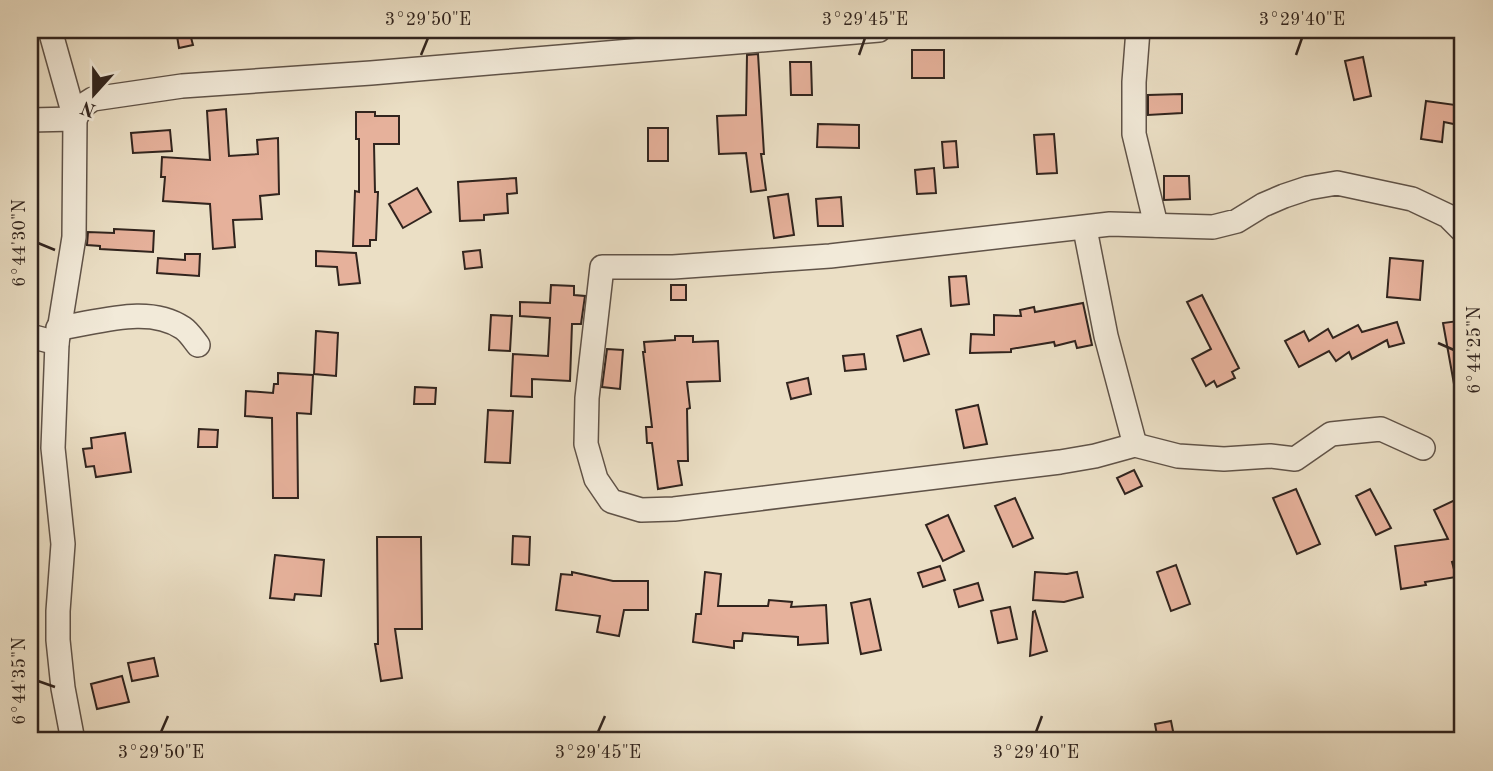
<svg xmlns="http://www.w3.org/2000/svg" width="1493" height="771" viewBox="0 0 1493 771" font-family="'Old Standard TT',serif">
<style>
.building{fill:#e6b19b;stroke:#31241e;stroke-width:2}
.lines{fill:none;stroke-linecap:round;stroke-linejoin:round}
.minor-casing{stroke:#605348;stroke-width:26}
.minor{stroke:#f2ead9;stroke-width:23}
.ticks{fill:none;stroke:#31241e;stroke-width:2.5}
.neatline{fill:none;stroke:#31241e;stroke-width:2.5}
.ticks-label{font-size:18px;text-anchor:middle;fill:#31241e}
</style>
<rect width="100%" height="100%" fill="#ebdfc5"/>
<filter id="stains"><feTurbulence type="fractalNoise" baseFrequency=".00286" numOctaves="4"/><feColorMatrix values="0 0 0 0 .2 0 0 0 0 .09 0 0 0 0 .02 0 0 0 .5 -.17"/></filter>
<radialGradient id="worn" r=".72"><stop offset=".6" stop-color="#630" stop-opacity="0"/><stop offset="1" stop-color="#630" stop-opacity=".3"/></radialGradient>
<!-- building -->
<g class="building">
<polygon points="176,30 189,30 193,45 179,48"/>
<rect x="912" y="50" width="32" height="28"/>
<polygon points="758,54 764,154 761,154 766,190 751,192 746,153 719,154 717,116 746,115 747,55"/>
<polygon points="1363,57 1371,96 1354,100 1345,61"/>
<polygon points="790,62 811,62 812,95 791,95"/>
<polygon points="1182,94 1182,113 1148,115 1148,95"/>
<polygon points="1426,101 1463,106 1463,126 1444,122 1442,142 1421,139"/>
<polygon points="226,109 229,156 258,154 257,140 278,138 279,194 260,196 262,219 233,220 235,247 213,249 210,204 163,201 165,177 161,177 162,157 210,160 207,111"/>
<polygon points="356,112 375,112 375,116 399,116 399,144 374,144 375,192 378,192 376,240 370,240 370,246 353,246 355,191 359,192 359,139 356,139"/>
<polygon points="818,124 859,125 859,148 817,147"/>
<rect x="648" y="128" width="20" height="33"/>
<polygon points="170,130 172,151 133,153 131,133"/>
<polygon points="1054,134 1057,173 1037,174 1034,135"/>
<polygon points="956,141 958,167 944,168 942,142"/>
<polygon points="934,168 936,193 917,194 915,170"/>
<polygon points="1164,176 1189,176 1190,199 1164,200"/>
<polygon points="516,178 517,193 507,194 508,213 484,215 484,220 460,221 458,182"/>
<polygon points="417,188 431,212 403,228 389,204"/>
<polygon points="788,194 794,235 774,238 768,197"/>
<polygon points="841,197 843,226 818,226 816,199"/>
<polygon points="114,229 154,231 153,252 100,249 100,246 87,245 88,232 114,233"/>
<polygon points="480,250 482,267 465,269 463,252"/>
<polygon points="316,251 356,253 360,283 339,285 337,267 316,266"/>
<polygon points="185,254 200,254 199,276 157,273 158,258 185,260"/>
<polygon points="1390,258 1423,261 1420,300 1387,297"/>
<polygon points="966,276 969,304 951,306 949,277"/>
<polygon points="551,285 574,286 574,295 585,296 581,324 572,324 570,381 532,379 532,397 511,396 513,354 548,356 550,318 520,316 520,302 550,303"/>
<rect x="671" y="285" width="15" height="15"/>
<polygon points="1202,295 1239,368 1232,372 1235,378 1217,387 1214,381 1206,386 1192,359 1211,349 1187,302"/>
<polygon points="1083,303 1092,345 1077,348 1075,341 1055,346 1054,342 1011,349 1011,352 970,353 971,334 994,335 994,315 1021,316 1020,310 1034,307 1035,312"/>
<polygon points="491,315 512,316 510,351 489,350"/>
<polygon points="1458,321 1463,347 1463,394 1456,395 1443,323"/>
<polygon points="1397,322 1404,343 1389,347 1387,340 1352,359 1349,352 1336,361 1329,351 1299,367 1285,341 1304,331 1309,341 1328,329 1333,338 1358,325 1362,332"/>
<polygon points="921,329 929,354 904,361 897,336"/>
<polygon points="316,331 338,333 336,376 314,374"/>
<polygon points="675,336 693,336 693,342 718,341 720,381 687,382 690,408 687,409 688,461 678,461 682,485 658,489 652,443 647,443 646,427 652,427 643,352 645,352 644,342 675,340"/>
<polygon points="607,349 623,350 620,389 602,387"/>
<polygon points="864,354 866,369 845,371 843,356"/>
<polygon points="278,373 313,375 311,414 297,413 298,498 273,498 272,418 245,416 246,391 273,393 274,384 278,384"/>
<polygon points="808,378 811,394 791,399 787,383"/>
<polygon points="415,387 436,388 435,404 414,404"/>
<polygon points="978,405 987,444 964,448 956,410"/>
<polygon points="488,410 513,411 510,463 485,462"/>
<polygon points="199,429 218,430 217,447 198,447"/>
<polygon points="125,433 131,472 96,477 94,466 86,467 83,449 92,448 91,438"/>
<polygon points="1134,470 1142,486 1125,494 1117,478"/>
<polygon points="1296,489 1320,544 1297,554 1273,498"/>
<polygon points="1370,489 1391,528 1376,535 1356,496"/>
<polygon points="1015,498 1033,538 1013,547 995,506"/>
<polygon points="1455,500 1463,518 1463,571 1458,560 1452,562 1456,577 1425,582 1426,585 1401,589 1395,546 1448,539 1434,510"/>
<polygon points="948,515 964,551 943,561 926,525"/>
<polygon points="513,536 530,537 529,565 512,564"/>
<polygon points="377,537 421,537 422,629 395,629 402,678 381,681 375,644 378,644"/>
<polygon points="275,555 324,560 321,596 295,594 294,600 270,598"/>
<polygon points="1176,565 1190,604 1171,611 1157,572"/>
<polygon points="940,566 945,580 923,587 918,573"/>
<polygon points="572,572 613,581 648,581 648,610 624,610 619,636 597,632 600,616 556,610 561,574 572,575"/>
<polygon points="705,572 721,574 718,606 768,606 769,600 792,602 791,607 826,605 828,643 798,645 798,637 743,633 742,641 734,641 734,648 693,642 696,614 701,614"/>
<polygon points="1035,572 1067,574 1077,572 1083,597 1064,602 1033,600"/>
<polygon points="978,583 983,600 959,607 954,590"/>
<polygon points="870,599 881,650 861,654 851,603"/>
<polygon points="1010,607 1017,639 998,643 991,611"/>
<polygon points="1035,611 1047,651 1030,656 1033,612"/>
<polygon points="154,658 158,676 132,681 128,663"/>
<polygon points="122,676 129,702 97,709 91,684"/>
<polygon points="1171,721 1175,741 1158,741 1155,724"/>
</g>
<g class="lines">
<!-- minor casing -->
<g class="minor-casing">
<g id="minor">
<polyline points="50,30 75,119 74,237 57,343 53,448 63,544 58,611 58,640 63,688 73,741"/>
<polyline points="1138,30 1134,82 1134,134 1156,225"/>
<polyline points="30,120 75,119 82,106 93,99 182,86 371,73 879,30"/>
<polyline points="1085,229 1106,336 1135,445"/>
<path d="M58,328c39,-5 90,-24 125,0 6,4 11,12 15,17"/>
<polyline points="30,336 57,343"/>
<polyline points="1423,448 1381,429 1350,432 1331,434 1295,459 1270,456 1224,459 1178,456 1135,445 1095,456 1060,462 674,509 641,510 611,501 596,479 586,444 587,398 602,267 673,267 830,256 1110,224 1213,227 1237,221 1263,205 1284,196 1308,188 1337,183 1412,199 1448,216 1463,231"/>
</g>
</g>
<!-- minor -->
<use href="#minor" class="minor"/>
</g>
<!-- ticks -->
<path class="ticks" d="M421,55l7,-17M859,55l6,-17M1296,55l6,-17M38,243l17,7M1438,343l16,7M38,681l17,6M161,732l7,-16M598,732l7,-16M1036,732l6,-16"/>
<!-- margin -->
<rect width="1493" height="771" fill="none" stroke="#ebdfc5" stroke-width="77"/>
<!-- north arrow -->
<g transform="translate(94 94) rotate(201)" stroke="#f2ead9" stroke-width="5" paint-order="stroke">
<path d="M0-5L12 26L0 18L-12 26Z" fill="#31241e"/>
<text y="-10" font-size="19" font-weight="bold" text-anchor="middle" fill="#31241e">N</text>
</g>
<rect x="38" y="38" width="1416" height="694" class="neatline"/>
<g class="ticks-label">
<text x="428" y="25">3°29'50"E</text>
<text x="865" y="25">3°29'45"E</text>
<text x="1302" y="25">3°29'40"E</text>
<text transform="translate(19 243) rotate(-90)" y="6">6°44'30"N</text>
<text transform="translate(1474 350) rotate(-90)" y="6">6°44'25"N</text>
<text transform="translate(19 681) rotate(-90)" y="6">6°44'35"N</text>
<text x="161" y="758">3°29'50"E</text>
<text x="598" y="758">3°29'45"E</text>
<text x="1036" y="758">3°29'40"E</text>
</g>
<rect width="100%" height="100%" filter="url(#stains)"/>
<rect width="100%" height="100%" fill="url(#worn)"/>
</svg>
